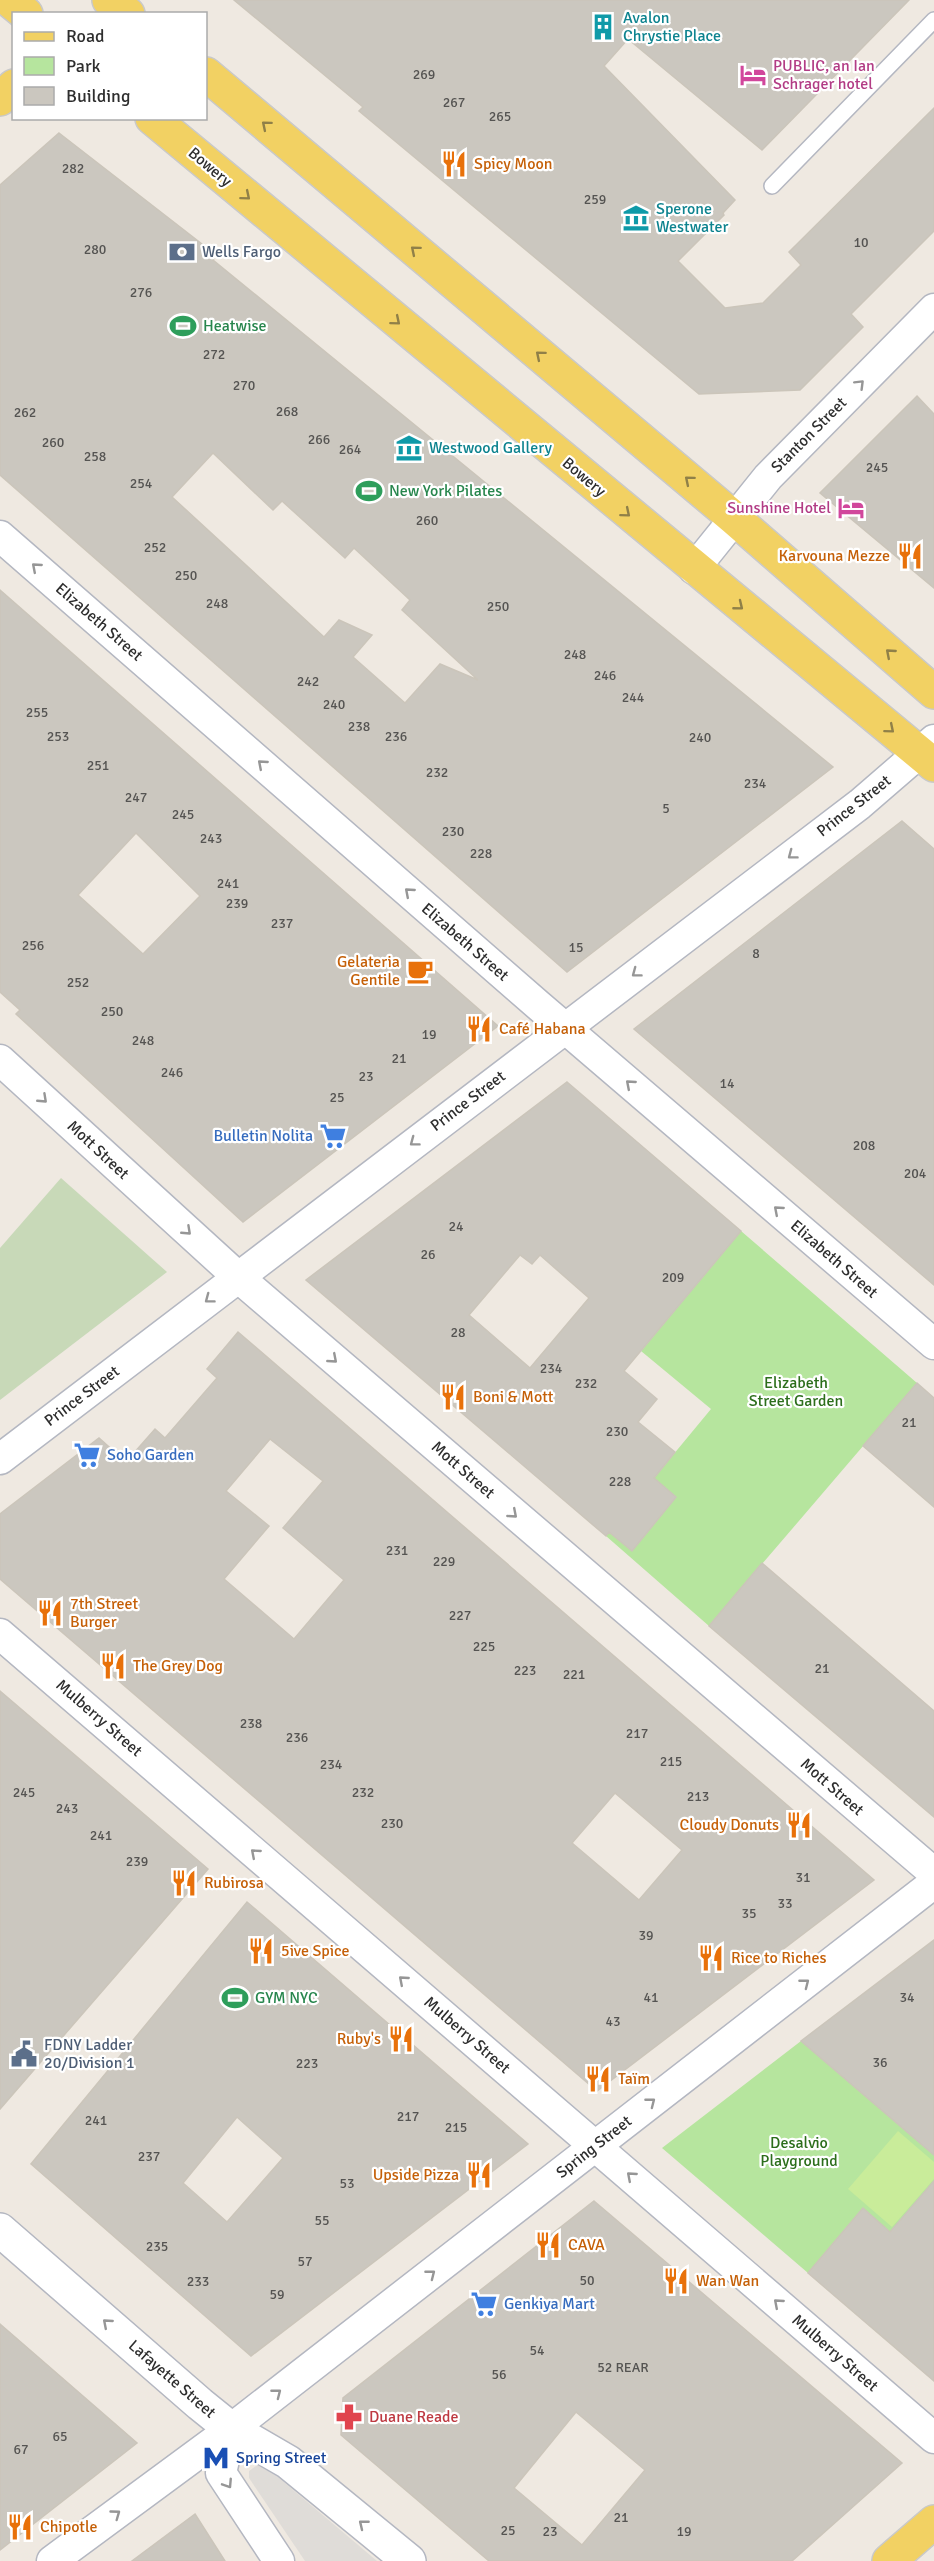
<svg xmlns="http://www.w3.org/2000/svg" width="934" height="2561" viewBox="0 0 934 2561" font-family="Signika,sans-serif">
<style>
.green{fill:#b6e59e}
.cemetery{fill:#c8d9b8}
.pitch{fill:#c9ec9a}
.plaza{fill:#dfdcd8}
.building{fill:#cbc7bf;stroke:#cbc5ba;stroke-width:1.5;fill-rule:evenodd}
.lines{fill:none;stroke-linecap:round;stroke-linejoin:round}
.service-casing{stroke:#b4b7c1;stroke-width:18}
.minor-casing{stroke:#b4b7c1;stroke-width:33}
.secondary-casing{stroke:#b4b7c1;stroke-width:36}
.primary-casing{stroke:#c9c9c9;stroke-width:36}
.service{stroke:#fff;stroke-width:15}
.minor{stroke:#fff;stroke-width:30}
.secondary{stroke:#fff;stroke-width:33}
.primary{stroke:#f2d163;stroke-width:33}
.oneway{stroke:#908048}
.oneway2{stroke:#969696}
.labels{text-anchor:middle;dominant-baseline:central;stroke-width:4.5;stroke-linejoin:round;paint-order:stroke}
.number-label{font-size:14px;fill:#555452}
.culture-label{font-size:16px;fill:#0d838f;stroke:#fff;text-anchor:start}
.hotel-label{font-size:16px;fill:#b23c85;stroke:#fff;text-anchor:start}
.food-label{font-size:16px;fill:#c56008;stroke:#fff;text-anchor:start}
.street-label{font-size:16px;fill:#2e2e2e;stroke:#fff}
.service-label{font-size:16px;fill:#4e5e75;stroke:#fff;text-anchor:start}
.leisure-label{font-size:16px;fill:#27864d;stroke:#fff;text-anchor:start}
.shop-label{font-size:16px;fill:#366cbe;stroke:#fff;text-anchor:start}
.park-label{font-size:16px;fill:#2c6e1b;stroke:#fff}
.health-label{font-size:16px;fill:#be3a42;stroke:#fff;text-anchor:start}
.transit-label{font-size:16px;fill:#164399;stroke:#fff;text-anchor:start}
</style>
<rect width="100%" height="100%" fill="#efe9e1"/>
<!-- green -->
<g class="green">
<polygon points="741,1231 917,1383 709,1626 606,1536 711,1409 641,1351"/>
<polygon points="801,2041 934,2155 934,2181 890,2232 863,2209 808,2273 662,2148"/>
</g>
<!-- cemetery -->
<polygon class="cemetery" points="61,1178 167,1272 0,1400 0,1248"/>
<!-- pitch -->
<polygon class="pitch" points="898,2131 934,2162 934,2179 892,2227 848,2189"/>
<!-- plaza -->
<polygon class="plaza" points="259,2464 266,2467 377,2561 305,2561 249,2478 249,2471"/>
<!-- building -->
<g class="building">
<polygon points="234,0 909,0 762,150 628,39 604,66 735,200 723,213 724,215 678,261 725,308 763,303 801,265 789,252 934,108 934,231 851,314 863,327 800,390 699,394 359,111 363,107"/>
<path d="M59,133l157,122 -3,5 620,507 -266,205 -567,-497v-290zM213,453l60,57 9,-9 63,57 9,-10 56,52 -8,10 76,70 -38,-16 -35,39 -52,-46 19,-22 -33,-15 -15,17 -152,-140z"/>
<polygon points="917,396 934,414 934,588 820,493"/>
<path d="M0,590l498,436 -255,196 -227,-208 4,-4 -20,-18zM136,833l64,63 -57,58 -65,-59z"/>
<polygon points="902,821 934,849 934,1285 634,1029"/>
<path d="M567,1082l174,149 -117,140 33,28 -19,23 37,30 -21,26 22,19 -44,54 -23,-19 -3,4 -300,-256zM520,1255l12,9 8,-9 49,43 -59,70 -61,-53z"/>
<path d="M238,1332l636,548 -277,211 -597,-512v-65l99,-76 27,24 29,-33 10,9 52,-60 -10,-9zM270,1439l53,42 -40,47 61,52 -50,59 -70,-60 45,-53 -43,-35zM615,1793l67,57 -43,50 -67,-57z"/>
<polygon points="917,1383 934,1398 934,1507 863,1446"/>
<polygon points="762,1563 934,1711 934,1817 709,1626"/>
<polygon points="0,1691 208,1869 0,2109"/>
<path d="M247,1902l281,242 -277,212 -220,-192zM237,2117l46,41 -56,64 -44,-39z"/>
<polygon points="934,1940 934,2155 801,2041"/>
<polygon points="934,2181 934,2381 808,2273 863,2208 890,2232"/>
<path d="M594,2201l308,262 -110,98h-303l-148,-126 2,-37zM576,2412l69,58 -63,75 -68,-57z"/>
<polygon points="0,2324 137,2443 0,2550"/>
<polygon points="195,2514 225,2561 132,2561"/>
</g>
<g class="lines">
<!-- service casing -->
<g class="service-casing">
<polyline id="service" points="772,186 934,20"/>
</g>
<!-- minor casing -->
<g class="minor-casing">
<g id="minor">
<polyline points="0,536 538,1005 934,1344"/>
<polyline points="694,569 768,477 934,309"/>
<polyline points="0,1060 238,1277 934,1873"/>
<polyline points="0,1459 860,804 934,740"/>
<polyline points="0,1634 934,2438"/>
<polyline points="231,2429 221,2473 279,2561"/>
<polyline points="52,2561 231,2429 934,1883"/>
</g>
</g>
<!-- secondary casing -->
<g class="secondary-casing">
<polyline id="secondary" points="0,2230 200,2404 231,2429 288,2462 409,2561"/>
</g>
<!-- primary casing -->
<g class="primary-casing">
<g id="primary">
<polyline points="9,0 26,14"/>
<polyline points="109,0 128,14"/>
<polyline points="206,74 734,518 934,692"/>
<polyline points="0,99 14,86"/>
<polyline points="152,118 934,765"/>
<polyline points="889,2561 934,2522"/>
</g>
</g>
<!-- service -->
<use href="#service" class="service"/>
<!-- minor -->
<use href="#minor" class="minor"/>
<!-- secondary -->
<use href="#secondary" class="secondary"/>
<!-- primary -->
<use href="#primary" class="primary"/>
</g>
<!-- one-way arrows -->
<defs><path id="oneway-chevron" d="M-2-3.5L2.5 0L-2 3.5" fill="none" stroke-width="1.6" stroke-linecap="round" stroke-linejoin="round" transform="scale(1.5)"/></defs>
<g class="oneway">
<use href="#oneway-chevron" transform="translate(266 125) rotate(-140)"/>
<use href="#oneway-chevron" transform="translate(246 196) rotate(40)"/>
<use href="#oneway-chevron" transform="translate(415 250) rotate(-140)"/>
<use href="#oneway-chevron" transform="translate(396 321) rotate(40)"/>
<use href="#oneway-chevron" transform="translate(540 355) rotate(-140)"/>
<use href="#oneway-chevron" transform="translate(689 480) rotate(-140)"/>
<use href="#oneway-chevron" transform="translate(626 513) rotate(40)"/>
<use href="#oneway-chevron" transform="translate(739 606) rotate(39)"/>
<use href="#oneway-chevron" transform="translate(890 653) rotate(-139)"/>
<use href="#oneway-chevron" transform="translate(890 729) rotate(40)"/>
</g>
<g class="oneway2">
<use href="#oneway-chevron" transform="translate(860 384) rotate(-45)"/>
<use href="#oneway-chevron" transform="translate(36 567) rotate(-139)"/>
<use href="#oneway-chevron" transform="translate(262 764) rotate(-139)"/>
<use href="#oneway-chevron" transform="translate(792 855) rotate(143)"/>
<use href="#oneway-chevron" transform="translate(409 892) rotate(-139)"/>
<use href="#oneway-chevron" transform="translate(636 973) rotate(143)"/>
<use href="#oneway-chevron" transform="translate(630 1084) rotate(-139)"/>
<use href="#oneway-chevron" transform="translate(43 1099) rotate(43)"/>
<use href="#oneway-chevron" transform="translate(414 1142) rotate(143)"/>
<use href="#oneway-chevron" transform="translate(778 1210) rotate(-139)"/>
<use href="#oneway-chevron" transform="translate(187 1231) rotate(43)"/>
<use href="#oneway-chevron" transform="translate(209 1299) rotate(143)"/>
<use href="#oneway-chevron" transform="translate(333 1359) rotate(41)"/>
<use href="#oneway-chevron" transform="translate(513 1514) rotate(41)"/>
<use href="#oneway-chevron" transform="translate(255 1853) rotate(-139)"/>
<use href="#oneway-chevron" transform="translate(403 1980) rotate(-139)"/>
<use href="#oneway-chevron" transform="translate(805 1983) rotate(-38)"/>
<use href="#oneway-chevron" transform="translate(651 2102) rotate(-38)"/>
<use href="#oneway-chevron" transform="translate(631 2176) rotate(-139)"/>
<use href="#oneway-chevron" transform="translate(431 2274) rotate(-38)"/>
<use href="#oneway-chevron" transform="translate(778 2303) rotate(-139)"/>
<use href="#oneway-chevron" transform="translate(107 2323) rotate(-139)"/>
<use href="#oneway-chevron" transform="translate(277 2393) rotate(-38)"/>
<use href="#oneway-chevron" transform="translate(228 2484) rotate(57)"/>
<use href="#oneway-chevron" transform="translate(116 2514) rotate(-36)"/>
<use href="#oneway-chevron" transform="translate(363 2524) rotate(-141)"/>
</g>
<!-- icons -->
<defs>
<g id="building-bare" transform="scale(2.07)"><path d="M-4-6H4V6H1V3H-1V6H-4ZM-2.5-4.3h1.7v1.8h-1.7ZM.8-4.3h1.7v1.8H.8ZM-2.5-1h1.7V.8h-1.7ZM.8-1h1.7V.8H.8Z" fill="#0f9aa8" stroke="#fff" stroke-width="2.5" paint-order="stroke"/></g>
<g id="hotel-bare" transform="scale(2.07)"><path d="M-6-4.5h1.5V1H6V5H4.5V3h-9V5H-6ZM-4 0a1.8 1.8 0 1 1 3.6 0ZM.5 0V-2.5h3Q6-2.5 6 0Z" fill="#d1479c" stroke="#fff" stroke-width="2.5" paint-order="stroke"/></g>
<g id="restaurant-bare" transform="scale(2.07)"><path d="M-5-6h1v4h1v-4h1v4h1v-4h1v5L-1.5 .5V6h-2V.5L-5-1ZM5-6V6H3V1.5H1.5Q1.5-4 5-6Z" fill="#e8710a" stroke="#fff" stroke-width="2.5" paint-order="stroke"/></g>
<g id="museum-bare" transform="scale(2.07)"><path d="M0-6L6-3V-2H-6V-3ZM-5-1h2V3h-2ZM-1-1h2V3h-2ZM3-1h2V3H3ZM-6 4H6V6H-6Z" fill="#0f9aa8" stroke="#fff" stroke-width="2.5" paint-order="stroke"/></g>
<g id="bank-bare" transform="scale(2.07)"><path d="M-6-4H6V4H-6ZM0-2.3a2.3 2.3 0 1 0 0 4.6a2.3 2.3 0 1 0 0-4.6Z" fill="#5c6f8a" stroke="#fff" stroke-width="2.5" paint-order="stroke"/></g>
<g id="stadium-bare" transform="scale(2.07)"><path d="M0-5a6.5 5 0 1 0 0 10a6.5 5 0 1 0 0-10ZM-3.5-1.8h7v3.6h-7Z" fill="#2e9e5b" stroke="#fff" stroke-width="2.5" paint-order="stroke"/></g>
<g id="cafe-bare" transform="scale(2.07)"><path d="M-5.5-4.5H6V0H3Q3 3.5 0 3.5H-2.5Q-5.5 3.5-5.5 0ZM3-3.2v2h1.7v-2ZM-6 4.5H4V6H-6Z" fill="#e8710a" stroke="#fff" stroke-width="2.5" paint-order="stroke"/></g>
<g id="supermarket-bare" transform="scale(2.07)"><path d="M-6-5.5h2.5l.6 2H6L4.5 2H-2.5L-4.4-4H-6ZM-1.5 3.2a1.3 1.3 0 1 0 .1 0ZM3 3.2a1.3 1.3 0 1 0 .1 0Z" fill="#3f7fe0" stroke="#fff" stroke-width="2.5" paint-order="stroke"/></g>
<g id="civic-bare" transform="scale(2.07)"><path d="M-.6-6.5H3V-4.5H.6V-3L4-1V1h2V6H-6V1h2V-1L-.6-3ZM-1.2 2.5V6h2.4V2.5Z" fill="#5c6f8a" stroke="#fff" stroke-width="2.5" paint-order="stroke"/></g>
<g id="pharmacy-bare" transform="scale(2.07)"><path d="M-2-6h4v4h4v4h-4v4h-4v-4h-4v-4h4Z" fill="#e0444e" stroke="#fff" stroke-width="2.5" paint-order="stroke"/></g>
<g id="metro-bare" transform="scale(2.07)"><path d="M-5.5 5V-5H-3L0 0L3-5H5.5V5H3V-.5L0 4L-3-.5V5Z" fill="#1a4fb4" stroke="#fff" stroke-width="2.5" paint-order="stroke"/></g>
</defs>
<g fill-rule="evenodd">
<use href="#building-bare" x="603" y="27"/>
<use href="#hotel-bare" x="753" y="75"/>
<use href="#restaurant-bare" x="454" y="164"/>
<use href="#museum-bare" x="636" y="218"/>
<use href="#bank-bare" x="182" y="252"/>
<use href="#stadium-bare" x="183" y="326"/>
<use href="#museum-bare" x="409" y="448"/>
<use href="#stadium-bare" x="369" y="491"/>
<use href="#hotel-bare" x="851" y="508"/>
<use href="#restaurant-bare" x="910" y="556"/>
<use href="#cafe-bare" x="420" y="971"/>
<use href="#restaurant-bare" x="479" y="1029"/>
<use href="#supermarket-bare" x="333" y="1136"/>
<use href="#restaurant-bare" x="453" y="1397"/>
<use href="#supermarket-bare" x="87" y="1455"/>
<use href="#restaurant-bare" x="50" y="1613"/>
<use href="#restaurant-bare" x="113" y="1666"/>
<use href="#restaurant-bare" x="799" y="1825"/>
<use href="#restaurant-bare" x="184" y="1883"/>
<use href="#restaurant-bare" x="261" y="1951"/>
<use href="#restaurant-bare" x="711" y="1958"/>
<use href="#stadium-bare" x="235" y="1998"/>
<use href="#restaurant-bare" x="401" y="2039"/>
<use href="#civic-bare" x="24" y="2054"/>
<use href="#restaurant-bare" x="598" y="2079"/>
<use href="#restaurant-bare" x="479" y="2175"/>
<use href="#restaurant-bare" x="548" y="2245"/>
<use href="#restaurant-bare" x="676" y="2281"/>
<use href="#supermarket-bare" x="484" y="2304"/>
<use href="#pharmacy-bare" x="349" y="2417"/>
<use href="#metro-bare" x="216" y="2458"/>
<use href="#restaurant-bare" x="20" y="2527"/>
</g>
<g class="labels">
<!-- number labels -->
<g class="number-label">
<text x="424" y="74">269</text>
<text x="454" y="102">267</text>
<text x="500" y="116">265</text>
<text x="73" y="168">282</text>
<text x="595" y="199">259</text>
<text x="861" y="242">10</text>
<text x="95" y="249">280</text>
<text x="141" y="292">276</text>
<text x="214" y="354">272</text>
<text x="244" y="385">270</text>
<text x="287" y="411">268</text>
<text x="25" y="412">262</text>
<text x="319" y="439">266</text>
<text x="53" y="442">260</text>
<text x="350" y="449">264</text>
<text x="95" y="456">258</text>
<text x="877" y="467">245</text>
<text x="141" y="483">254</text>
<text x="427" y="520">260</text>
<text x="155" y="547">252</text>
<text x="186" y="575">250</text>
<text x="217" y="603">248</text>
<text x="498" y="606">250</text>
<text x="575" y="654">248</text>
<text x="605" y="675">246</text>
<text x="308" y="681">242</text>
<text x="633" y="697">244</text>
<text x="334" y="704">240</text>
<text x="37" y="712">255</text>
<text x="359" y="726">238</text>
<text x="58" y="736">253</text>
<text x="396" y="736">236</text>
<text x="700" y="737">240</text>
<text x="98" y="765">251</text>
<text x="437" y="772">232</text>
<text x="755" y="783">234</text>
<text x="136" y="797">247</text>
<text x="666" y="808">5</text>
<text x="183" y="814">245</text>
<text x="453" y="831">230</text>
<text x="211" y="838">243</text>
<text x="481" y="853">228</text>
<text x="228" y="883">241</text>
<text x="237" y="903">239</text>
<text x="282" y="923">237</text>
<text x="33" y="945">256</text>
<text x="576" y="947">15</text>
<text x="756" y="953">8</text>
<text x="78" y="982">252</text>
<text x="112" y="1011">250</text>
<text x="429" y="1034">19</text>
<text x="143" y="1040">248</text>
<text x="399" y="1058">21</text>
<text x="172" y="1072">246</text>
<text x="366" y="1076">23</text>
<text x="727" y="1083">14</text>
<text x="337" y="1097">25</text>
<text x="864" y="1145">208</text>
<text x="915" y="1173">204</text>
<text x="456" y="1226">24</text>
<text x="428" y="1254">26</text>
<text x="673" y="1277">209</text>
<text x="458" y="1332">28</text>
<text x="551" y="1368">234</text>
<text x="586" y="1383">232</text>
<text x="909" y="1422">21</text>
<text x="617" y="1431">230</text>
<text x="620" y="1481">228</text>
<text x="397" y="1550">231</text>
<text x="444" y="1561">229</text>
<text x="460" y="1615">227</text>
<text x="484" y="1646">225</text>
<text x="822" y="1668">21</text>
<text x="525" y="1670">223</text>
<text x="574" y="1674">221</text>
<text x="251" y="1723">238</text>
<text x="637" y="1733">217</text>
<text x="297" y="1737">236</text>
<text x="671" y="1761">215</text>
<text x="331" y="1764">234</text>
<text x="24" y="1792">245</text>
<text x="363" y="1792">232</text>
<text x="698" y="1796">213</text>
<text x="67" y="1808">243</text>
<text x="392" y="1823">230</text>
<text x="101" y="1835">241</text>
<text x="137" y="1861">239</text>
<text x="803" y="1877">31</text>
<text x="785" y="1903">33</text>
<text x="749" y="1913">35</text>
<text x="646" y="1935">39</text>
<text x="651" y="1997">41</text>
<text x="907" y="1997">34</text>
<text x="613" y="2021">43</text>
<text x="880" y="2062">36</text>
<text x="307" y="2063">223</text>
<text x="408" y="2116">217</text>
<text x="96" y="2120">241</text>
<text x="456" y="2127">215</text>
<text x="149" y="2156">237</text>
<text x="347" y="2183">53</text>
<text x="322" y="2220">55</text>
<text x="157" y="2246">235</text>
<text x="305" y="2261">57</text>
<text x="587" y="2280">50</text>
<text x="198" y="2281">233</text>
<text x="277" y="2294">59</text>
<text x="537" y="2350">54</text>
<text x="623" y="2367">52 REAR</text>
<text x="499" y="2374">56</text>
<text x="60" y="2436">65</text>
<text x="21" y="2449">67</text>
<text x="621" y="2517">21</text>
<text x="508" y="2530">25</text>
<text x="550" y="2531">23</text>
<text x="684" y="2531">19</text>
</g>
<!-- culture labels -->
<g class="culture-label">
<text x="623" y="18">Avalon<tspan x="623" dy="18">Chrystie Place</tspan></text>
<text x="656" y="209">Sperone<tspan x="656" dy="18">Westwater</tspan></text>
<text x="429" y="448">Westwood Gallery</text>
</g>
<!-- hotel labels -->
<g class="hotel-label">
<text x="773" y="66">PUBLIC, an Ian<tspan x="773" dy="18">Schrager hotel</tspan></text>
<text x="831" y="508" text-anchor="end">Sunshine Hotel</text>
</g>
<!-- food labels -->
<g class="food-label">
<text x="474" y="164">Spicy Moon</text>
<text x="890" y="556" text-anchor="end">Karvouna Mezze</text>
<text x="400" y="962" text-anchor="end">Gelateria<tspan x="400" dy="18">Gentile</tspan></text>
<text x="499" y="1029">Café Habana</text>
<text x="473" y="1397">Boni &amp; Mott</text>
<text x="70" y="1604">7th Street<tspan x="70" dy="18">Burger</tspan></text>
<text x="133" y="1666">The Grey Dog</text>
<text x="779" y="1825" text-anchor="end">Cloudy Donuts</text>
<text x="204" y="1883">Rubirosa</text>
<text x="281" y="1951">5ive Spice</text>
<text x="731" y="1958">Rice to Riches</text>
<text x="381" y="2039" text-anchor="end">Ruby's</text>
<text x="618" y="2079">Taïm</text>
<text x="459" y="2175" text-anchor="end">Upside Pizza</text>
<text x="568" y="2245">CAVA</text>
<text x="696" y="2281">Wan Wan</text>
<text x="40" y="2527">Chipotle</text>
</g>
<!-- street labels -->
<g class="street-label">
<text transform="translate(210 167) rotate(40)">Bowery</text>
<text transform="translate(809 435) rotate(-45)">Stanton Street</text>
<text transform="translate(584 477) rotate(40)">Bowery</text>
<text transform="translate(99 622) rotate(41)">Elizabeth Street</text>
<text transform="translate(854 806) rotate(-38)">Prince Street</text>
<text transform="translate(465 942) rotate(41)">Elizabeth Street</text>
<text transform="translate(468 1101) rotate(-37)">Prince Street</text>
<text transform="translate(98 1150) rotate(43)">Mott Street</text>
<text transform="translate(834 1259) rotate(41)">Elizabeth Street</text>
<text transform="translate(82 1396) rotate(-37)">Prince Street</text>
<text transform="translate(463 1470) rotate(41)">Mott Street</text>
<text transform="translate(99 1718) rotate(41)">Mulberry Street</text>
<text transform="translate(832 1787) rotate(41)">Mott Street</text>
<text transform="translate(467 2035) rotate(41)">Mulberry Street</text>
<text transform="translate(594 2147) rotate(-38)">Spring Street</text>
<text transform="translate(835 2353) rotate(41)">Mulberry Street</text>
<text transform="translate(172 2379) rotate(41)">Lafayette Street</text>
</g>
<!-- service labels -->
<g class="service-label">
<text x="202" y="252">Wells Fargo</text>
<text x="44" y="2045">FDNY Ladder<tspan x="44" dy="18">20/Division 1</tspan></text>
</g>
<!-- leisure labels -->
<g class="leisure-label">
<text x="203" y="326">Heatwise</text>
<text x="389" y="491">New York Pilates</text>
<text x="255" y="1998">GYM NYC</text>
</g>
<!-- shop labels -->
<g class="shop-label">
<text x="313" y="1136" text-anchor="end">Bulletin Nolita</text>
<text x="107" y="1455">Soho Garden</text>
<text x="504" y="2304">Genkiya Mart</text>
</g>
<!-- park labels -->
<g class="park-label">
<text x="796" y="1383">Elizabeth<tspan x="796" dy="18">Street Garden</tspan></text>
<text x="799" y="2143">Desalvio<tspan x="799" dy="18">Playground</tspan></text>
</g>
<!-- health labels -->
<g class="health-label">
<text x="369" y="2417">Duane Reade</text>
</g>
<!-- transit labels -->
<g class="transit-label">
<text x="236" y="2458">Spring Street</text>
</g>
</g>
<!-- legend -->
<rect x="12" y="12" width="195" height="108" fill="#ffffff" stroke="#ababab" stroke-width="1.5"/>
<rect x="24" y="32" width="30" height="9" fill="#f2d163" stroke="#ababab" stroke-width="1.5"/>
<text x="66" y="42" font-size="18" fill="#2e2e2e">Road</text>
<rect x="24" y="57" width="30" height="18" fill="#b6e59e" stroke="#ababab" stroke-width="1.5"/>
<text x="66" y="72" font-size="18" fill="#2e2e2e">Park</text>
<rect x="24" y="87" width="30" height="18" fill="#cbc7bf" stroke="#ababab" stroke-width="1.5"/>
<text x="66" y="102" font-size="18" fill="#2e2e2e">Building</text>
</svg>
